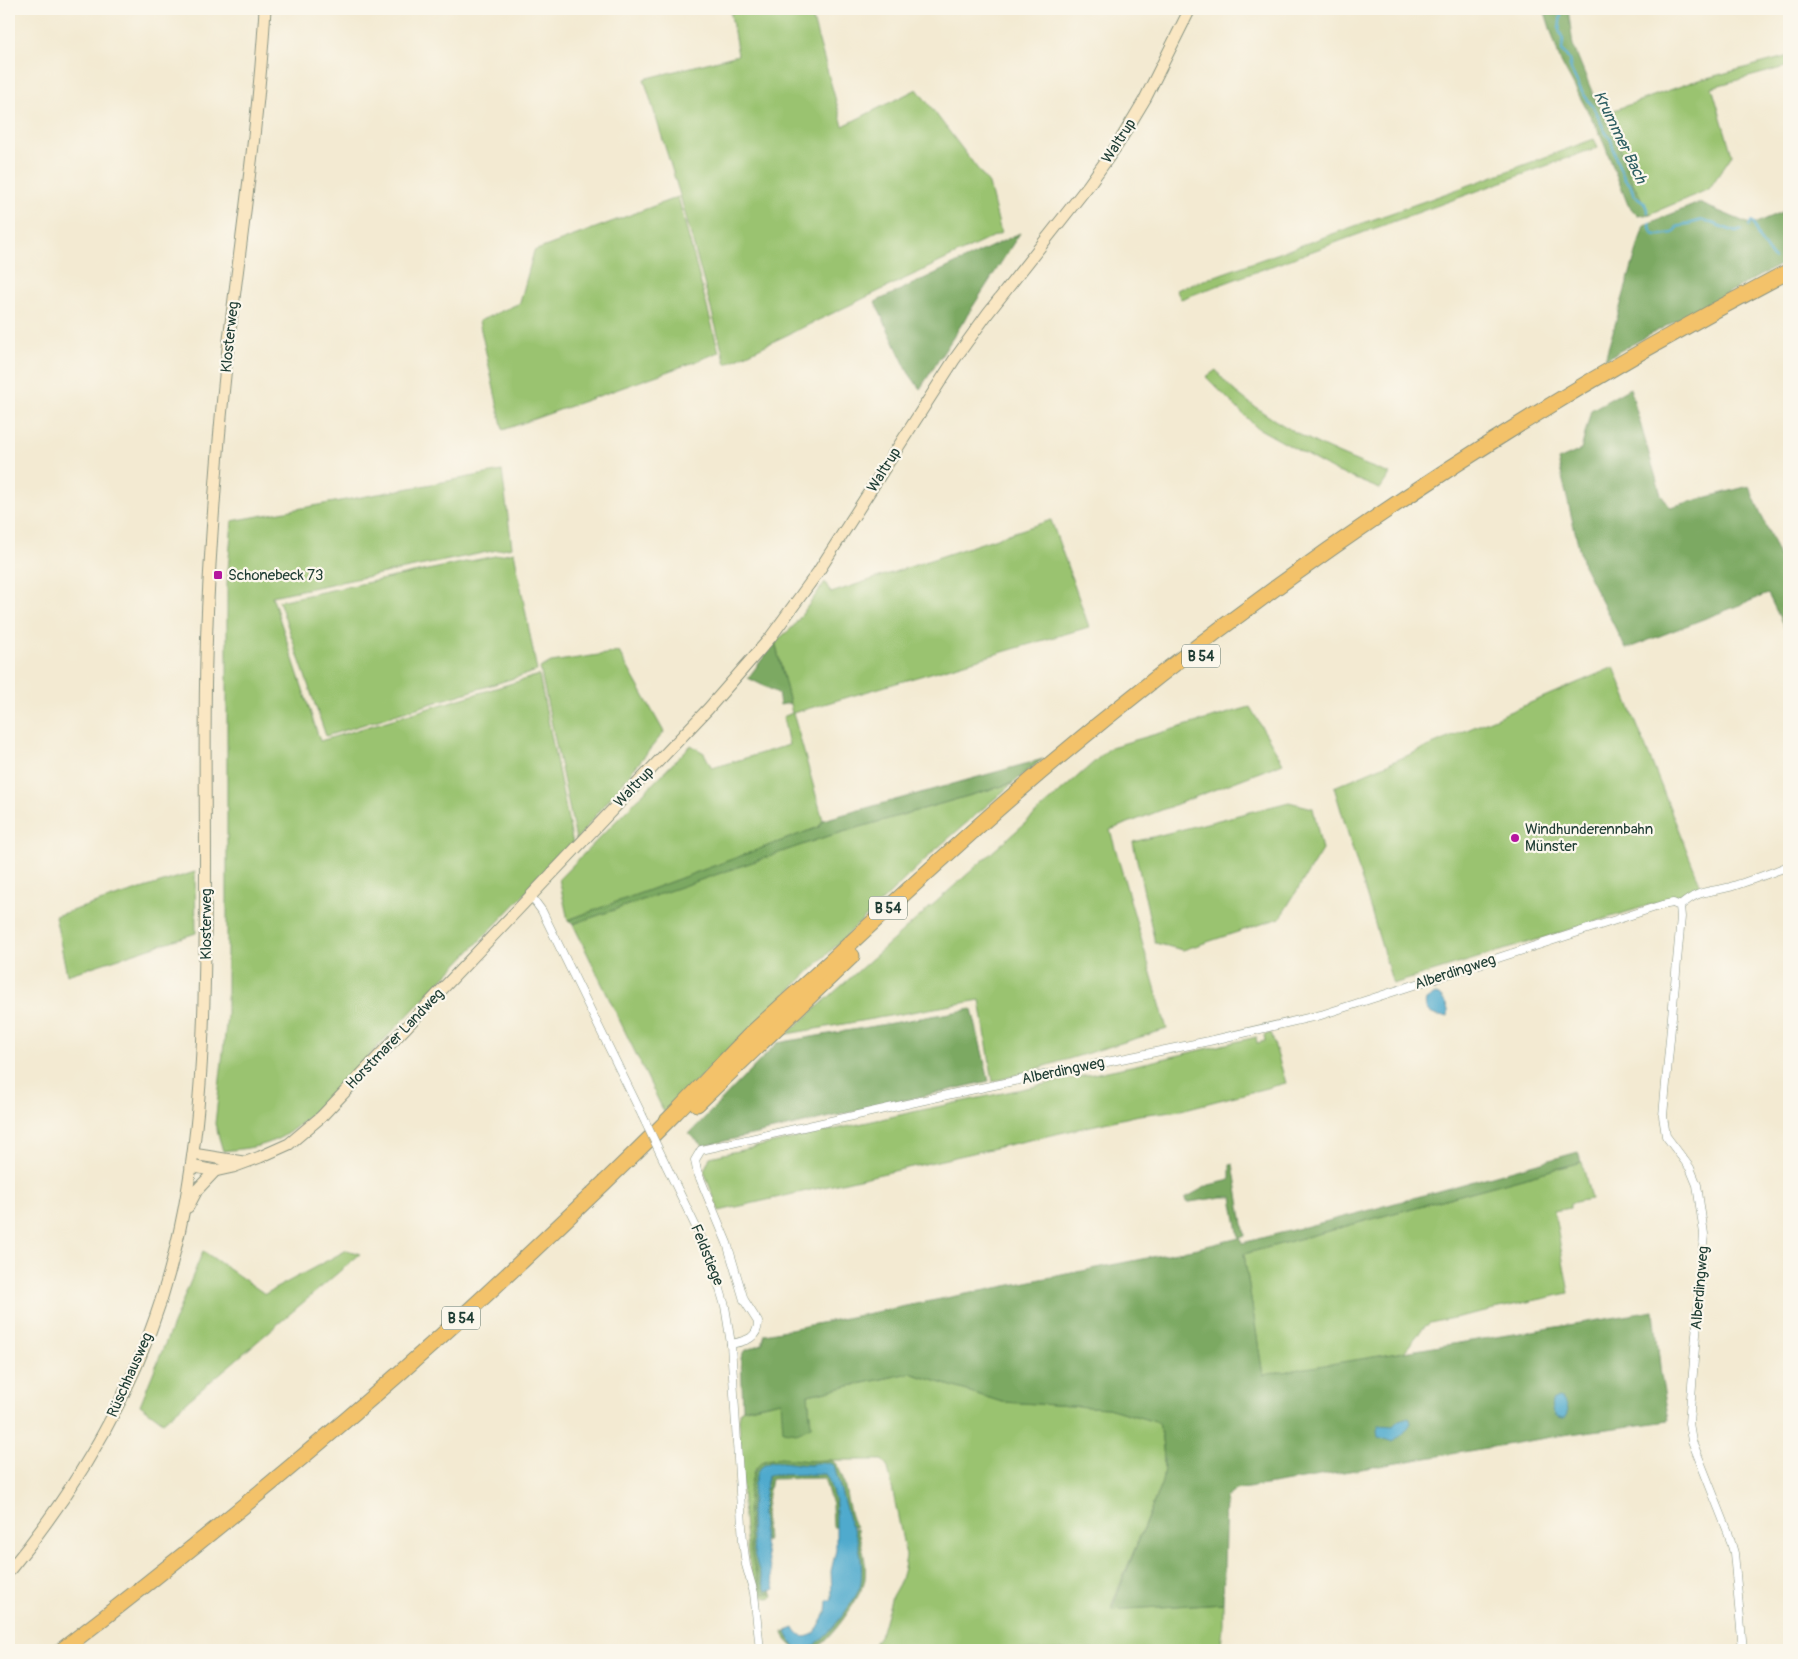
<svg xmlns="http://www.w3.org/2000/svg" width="1798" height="1659" viewBox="0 0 1798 1659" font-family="Pangolin,sans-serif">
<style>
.green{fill:#9ac36f;stroke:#5c8052}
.forest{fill:#7ba962;stroke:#4d734b}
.water{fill:#4faacd;stroke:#377480}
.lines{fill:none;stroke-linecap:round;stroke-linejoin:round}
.stream{stroke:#4faacd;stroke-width:2.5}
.street-casing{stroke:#899483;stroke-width:9}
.secondary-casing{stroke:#899483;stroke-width:13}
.highway-casing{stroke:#899483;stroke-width:17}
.street{stroke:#fff;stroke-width:8}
.secondary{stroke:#fae7c3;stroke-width:11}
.highway{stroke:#f3c26a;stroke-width:15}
.street-bridge-casing{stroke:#899483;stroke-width:9;stroke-linecap:butt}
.street-bridge{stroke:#fff;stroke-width:8}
.poi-dot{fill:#b5179e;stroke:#fbf7ec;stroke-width:2}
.labels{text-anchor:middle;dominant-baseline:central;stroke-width:4.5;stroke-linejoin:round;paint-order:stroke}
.shield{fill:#fbf7ec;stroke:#61756b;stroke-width:1}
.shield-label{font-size:14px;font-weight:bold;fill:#1f3d34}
.street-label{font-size:15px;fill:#1f3d34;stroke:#fbf7ec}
.poi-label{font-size:15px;fill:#1f3d34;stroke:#fbf7ec;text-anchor:start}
.water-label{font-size:16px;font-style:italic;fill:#2d5e62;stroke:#fbf7ec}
</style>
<rect width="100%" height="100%" fill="#fbf7ec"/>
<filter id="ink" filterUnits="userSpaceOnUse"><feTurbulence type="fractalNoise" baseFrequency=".02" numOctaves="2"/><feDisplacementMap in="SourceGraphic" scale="10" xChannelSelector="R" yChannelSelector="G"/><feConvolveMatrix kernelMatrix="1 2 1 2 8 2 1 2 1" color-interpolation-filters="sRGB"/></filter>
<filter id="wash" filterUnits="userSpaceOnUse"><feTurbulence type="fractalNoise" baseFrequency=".0096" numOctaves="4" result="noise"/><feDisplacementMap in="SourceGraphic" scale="20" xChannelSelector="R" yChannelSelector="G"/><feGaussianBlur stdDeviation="1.12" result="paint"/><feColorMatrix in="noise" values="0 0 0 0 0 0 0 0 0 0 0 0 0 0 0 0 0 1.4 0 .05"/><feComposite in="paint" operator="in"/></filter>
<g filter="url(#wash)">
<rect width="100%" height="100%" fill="#f3ead2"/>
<!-- green -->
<g class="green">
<polygon points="730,9 810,9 843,126 917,89 989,184 1001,233 726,364 680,195 644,79 738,55"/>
<path d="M1789,56v10l-77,21 20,68 -23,34 -59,25c-12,-19 -21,-38 -29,-60 -5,-16 -5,-26 -15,-41l86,-31z"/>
<polygon points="1594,139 1598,147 1181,299 1176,290 1475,183"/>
<polygon points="678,197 719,352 697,361 503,430 479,321 520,303 534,251"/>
<path d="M1216,370c6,8 13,17 21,23 45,37 98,61 153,81l-10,15 -45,-18 -79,-44 -50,-50z"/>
<path d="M502,471l10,76 -240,49 48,145 219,-66 34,169 -239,248c-19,17 -38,40 -61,49 -16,7 -33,8 -50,10l-8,-27 12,-108v-433l5,-62z"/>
<polygon points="1051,520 1089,627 793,713 823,820 819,827 568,920 559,879 691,745 704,753 712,768 789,745 783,717 792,713 775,642 793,627 825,582 831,593"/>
<polygon points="514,552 537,671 326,736 279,601"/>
<polygon points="619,652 664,732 576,840 540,668 551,662"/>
<polygon points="1614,667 1702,889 1393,984 1334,787"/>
<polygon points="1250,707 1283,763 1110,830 1167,1029 993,1082 980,1000 787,1034 1111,747"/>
<polygon points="1013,783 935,850 664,1112 573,924 822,838"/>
<polygon points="1289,802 1313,808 1322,850 1280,918 1183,950 1155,943 1133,842"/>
<polygon points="195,872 196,933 67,975 55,916"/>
<polygon points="1271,1033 1286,1083 1181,1110 1139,1115 719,1211 704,1171 710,1157 922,1110 1150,1062 1256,1037 1257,1043 1265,1041 1264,1035"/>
<polygon points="1581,1162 1582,1162 1591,1199 1570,1203 1570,1208 1554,1211 1569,1293 1430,1323 1423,1328 1404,1352 1263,1376 1244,1254"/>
<polygon points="347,1250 360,1254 163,1422 140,1405 203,1251 265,1294"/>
<path d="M910,1373l92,29 106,6 51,15c4,20 7,39 3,59l-50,122v6l111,-7v26l-3,21h-350l12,-19 10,-35 8,-14 4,-14 2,-12 -18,-88 -6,-8h-57l-16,1 -37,-2 -9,2 -9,9 -4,23 -2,17 2,36 8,35 5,13 9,-1 1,3c-3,2 -7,3 -11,0 -20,-12 -21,-150 -23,-177l2,-9 40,-9 30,25 -3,-31z"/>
</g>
<!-- forest -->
<g class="forest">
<polygon points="1544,9 1568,9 1573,45 1595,99 1614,126 1621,151 1632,182 1650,214 1638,216 1628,205 1601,136 1560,60"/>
<polygon points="1699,203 1752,225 1789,209 1789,260 1605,359 1644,225"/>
<polygon points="1020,233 920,389 908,372 875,302"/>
<polygon points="1630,388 1661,495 1670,507 1749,486 1789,579 1789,637 1768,594 1626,649 1583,565 1558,460 1581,450 1591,410"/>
<polygon points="775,642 790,703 780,705 778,693 748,678"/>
<polygon points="1043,759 1013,783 822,838 573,924 568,920 819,827 823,820"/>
<polygon points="972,1009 989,1081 703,1146 689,1134 777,1043"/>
<path d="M1578,1152l3,10 -337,92 19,121 391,-64 7,64 8,46 -99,13 -334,56 -10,8 -3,105 -112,7 51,-128c4,-20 1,-39 -3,-59l-51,-15 -106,-6 -92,-29 -102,22 3,31 -14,7 -14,-2 -2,-30 -38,8 -2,-51 3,-7 18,-7 3,-10 437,-87 37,-9 -7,-41h-10l-32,5h-4l-1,-4 24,-13 21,-5v-15l3,-1 12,72 -5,2 2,5 121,-31z"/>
<path d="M781,1458l28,3 23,-1c17,15 12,48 24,67h-3l-3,-3 -16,-58 -8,-3 -17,2 -37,-3c-6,10 -17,23 -19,34 -7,30 3,66 13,94h5l1,3 -9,1c-6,-15 -11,-32 -13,-49 -2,-19 -6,-70 12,-83 5,-3 13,-3 19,-4z"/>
<path d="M825,1474c10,10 12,39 11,53h-3l-1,-22 -8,-27 -53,1 -6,34 2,28h-3l-2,-28 6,-38z"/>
<path d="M853,1529h4c5,16 10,33 8,50 -3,17 -37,66 -53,71 -5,2 -12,0 -16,0l-10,-10 -3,-8 3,-1 3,7 11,11c34,-27 70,-48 60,-98 -1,-7 -4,-15 -7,-22z"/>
</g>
<!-- water -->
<g class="water">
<path d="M1435,994l4,1c5,4 11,15 9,21 -11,2 -26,-3 -22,-16z"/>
<path d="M1558,1398c8,2 10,8 10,16l-3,4c-11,0 -15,-7 -13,-17z"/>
<path d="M1409,1417l2,6c-4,7 -11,15 -18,19l-15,-5 -1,-7 2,-5 14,1 6,-6z"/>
<path d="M772,1462c13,-1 25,3 38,3 8,-1 17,-5 24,1l16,58c10,11 14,48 10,63 -5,14 -43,68 -60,62 -7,-2 -11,-12 -14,-18l8,-3c5,11 13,10 21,5l11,-20 1,-13h4l1,-3 -1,-26 5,-21v-46l-8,-26 -3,-4 -57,1 -6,38 2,30 11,46 -9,2c-5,-15 -11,-30 -13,-45 -3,-16 -3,-64 6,-76 4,-5 7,-6 13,-8z"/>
</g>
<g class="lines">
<!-- stream -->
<g class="stream">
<polyline points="1561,14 1559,30 1563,40 1562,50 1569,60 1571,70 1582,92 1596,111 1604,130 1611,140 1616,159 1625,180 1630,184 1634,195 1644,202 1648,212"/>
<path d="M1650,223c0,18 10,11 23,10l4,-6 26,-7 33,12 6,-2"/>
<polyline points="1749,226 1751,222 1753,222 1759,239 1774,259"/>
</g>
</g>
</g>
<g filter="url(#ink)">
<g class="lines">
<!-- street casing -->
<g class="street-casing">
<g id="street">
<polyline points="531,896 542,911 642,1115"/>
<path d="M1680,906c20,-17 27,-13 50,-19 20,-6 40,-14 59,-21"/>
<polyline points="666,1165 710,1256 725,1306 731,1344 743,1542 746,1565 754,1593 760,1650"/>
<path d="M731,1344c14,-3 27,-5 27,-22l-14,-22 -17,-57 -30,-72 -2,-11 6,-10 255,-57 253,-52 112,-26 341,-110 11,-2 7,3 1,11 -18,199 3,20 24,32 7,17 7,49 -15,189 3,18 36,91 6,21 9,97"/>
</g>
</g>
<!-- secondary casing -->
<g class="secondary-casing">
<g id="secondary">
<polyline points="193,1154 243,1162"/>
<polyline points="191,1166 215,1171 233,1167 260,1157 289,1144 321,1117 708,709 770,638 818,572 954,360 988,313 1088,186 1118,144 1145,99 1190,9"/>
<polyline points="188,1207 197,1190 215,1171"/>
<path d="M9,1571c74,-90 132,-191 162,-305 28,-105 33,-213 34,-321 2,-122 -3,-243 4,-364 5,-84 11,-167 21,-250 13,-108 29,-214 35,-322"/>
</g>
</g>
<!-- highway casing -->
<g class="highway-casing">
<g id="highway">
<polyline points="697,1104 852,956"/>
<path d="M62,1650c147,-113 291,-231 427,-358 62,-58 125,-117 185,-178 26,-26 51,-54 77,-80 30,-28 61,-55 91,-83 57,-53 114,-106 173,-157 237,-204 497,-379 774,-523"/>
</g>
</g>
<!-- street -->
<use href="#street" class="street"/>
<!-- secondary -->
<use href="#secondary" class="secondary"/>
<!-- highway -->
<use href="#highway" class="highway"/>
<!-- street-bridge casing -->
<g class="street-bridge-casing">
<polyline id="street-bridge" points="642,1115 666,1165"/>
</g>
<!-- street-bridge -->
<use href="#street-bridge" class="street-bridge"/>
</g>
</g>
<!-- markers -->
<g class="poi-dot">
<rect x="213" y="570" width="10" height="10" rx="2.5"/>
<circle cx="1515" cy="838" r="5"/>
</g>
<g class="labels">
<!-- shield labels -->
<g class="shield">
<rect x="1182" y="644.5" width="38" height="23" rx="4"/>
<rect x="869" y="896.5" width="38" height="23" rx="4"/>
<rect x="442" y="1306.5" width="38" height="23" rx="4"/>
</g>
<g class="shield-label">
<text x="1201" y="656">B 54</text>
<text x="888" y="908">B 54</text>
<text x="461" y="1318">B 54</text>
</g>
<!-- street labels -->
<g class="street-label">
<text transform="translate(1119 141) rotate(-57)">Waltrup</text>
<text transform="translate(230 337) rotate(-84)">Klosterweg</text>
<text transform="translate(884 470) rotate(-58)">Waltrup</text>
<text transform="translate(634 787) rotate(-46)">Waltrup</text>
<text transform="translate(206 924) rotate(-90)">Klosterweg</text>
<text transform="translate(1455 972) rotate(-18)">Alberdingweg</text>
<text transform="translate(395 1039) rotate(-46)">Horstmarer Landweg</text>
<text transform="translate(1063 1071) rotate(-12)">Alberdingweg</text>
<text transform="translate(707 1255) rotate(68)">Feldstiege</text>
<text transform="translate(1700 1288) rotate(-85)">Alberdingweg</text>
<text transform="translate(130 1375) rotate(-66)">Rüschhausweg</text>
</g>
<!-- poi labels -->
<g class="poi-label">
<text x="228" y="575">Schonebeck 73</text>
<text x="1525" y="829">Windhunderennbahn<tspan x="1525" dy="17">Münster</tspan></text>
</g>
<!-- water labels -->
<g class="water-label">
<text transform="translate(1620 137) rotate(64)">Krummer Bach</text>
</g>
</g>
<!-- margin -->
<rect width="1798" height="1659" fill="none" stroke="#fbf7ec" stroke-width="30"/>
</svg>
